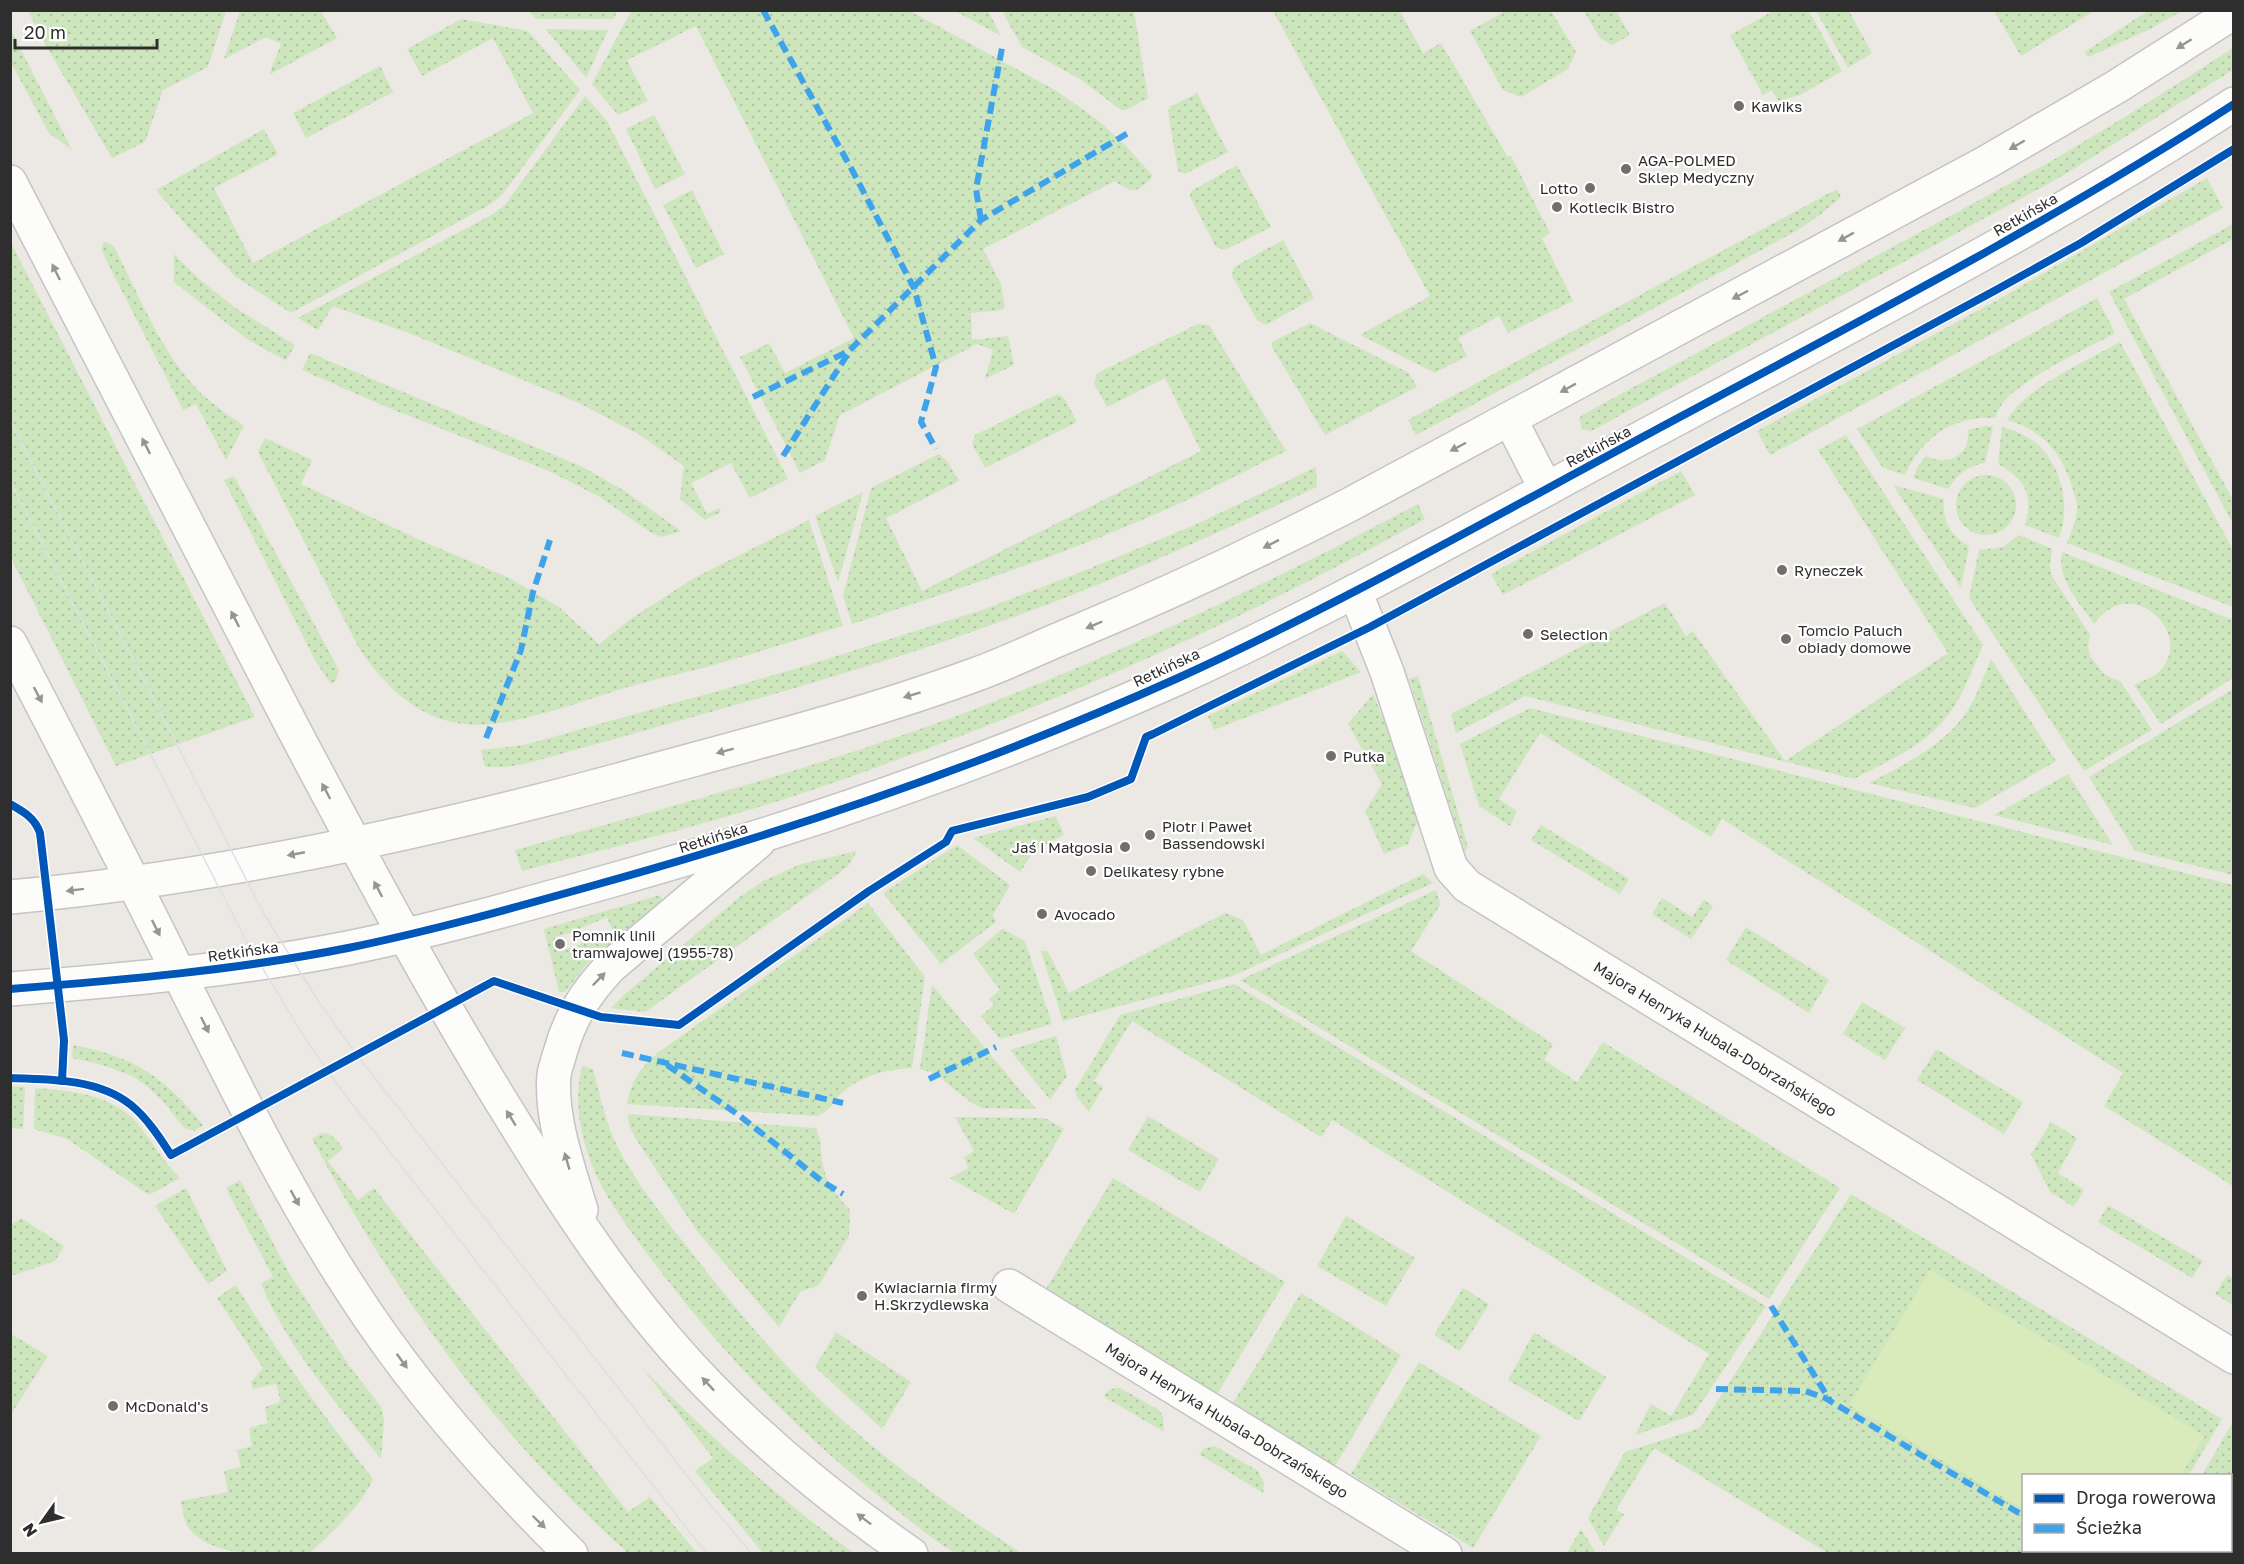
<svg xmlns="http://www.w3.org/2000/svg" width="2244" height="1564" viewBox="0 0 2244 1564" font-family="'Golos Text',sans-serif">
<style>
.grass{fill:url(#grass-dots);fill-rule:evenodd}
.pitch{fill:#d9eabb}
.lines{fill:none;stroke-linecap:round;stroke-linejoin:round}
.street-casing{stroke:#c5c4c5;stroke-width:36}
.secondary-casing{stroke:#c5c4c5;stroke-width:36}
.street{stroke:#fcfcfb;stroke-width:33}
.secondary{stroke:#fcfcfb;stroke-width:33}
.tram{stroke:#dfdfe1;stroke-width:1.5}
.quiet{stroke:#3ea3eb;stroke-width:6;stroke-dasharray:12 6;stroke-linecap:butt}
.cycleway-casing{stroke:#fff;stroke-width:11}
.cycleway{stroke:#0057b8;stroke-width:8}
.oneway{fill:#959594}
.poi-dot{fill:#706f6e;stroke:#fff;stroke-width:2}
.labels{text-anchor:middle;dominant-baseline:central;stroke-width:4.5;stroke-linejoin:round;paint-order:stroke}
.poi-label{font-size:15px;fill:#2e2e2e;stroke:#fff;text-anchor:start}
.street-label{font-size:15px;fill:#2e2e2e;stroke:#fff}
</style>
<defs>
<pattern id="grass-dots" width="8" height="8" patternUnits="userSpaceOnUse" patternTransform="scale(1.5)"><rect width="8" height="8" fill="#cee6be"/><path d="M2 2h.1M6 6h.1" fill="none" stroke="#b1c6a4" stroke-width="1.8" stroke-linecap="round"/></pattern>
</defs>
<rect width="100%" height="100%" fill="#ece8e4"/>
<!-- grass -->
<g class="grass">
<polygon points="1775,10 1809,11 1842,71 1800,95 1778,101 1772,90 1763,95 1730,35"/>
<polygon points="28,11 226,11 208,67 163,90 145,142 112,158 48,49"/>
<polygon points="240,11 321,11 337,38 269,75 281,44 266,37 224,59"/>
<polygon points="529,11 618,11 613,19 536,19"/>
<path d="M631,11h279l145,79 44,31 26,24 28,31c-14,16 -20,19 -38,5l-132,68 18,35 4,23 -3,3 -31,3 1,27 36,-4 6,29 -29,14 8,-29 -16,-6 -137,71 -15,45 -25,13 -60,-116 29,-14 16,30 69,-35 -158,-312 -69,34 21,41 -30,14 -26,-31z"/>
<polygon points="955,11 988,11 1001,36"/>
<polygon points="1002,11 1134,11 1148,98 1126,110 1121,110 1080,79 1022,47"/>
<polygon points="1273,11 1400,11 1423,53 1441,43 1507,156 1511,156 1550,233 1542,238 1573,301 1508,333 1499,316 1458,338 1467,356 1435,373 1360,335 1430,296"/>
<polygon points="1505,11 1551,11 1576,52 1568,69 1521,97 1503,90 1470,31"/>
<polygon points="1584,11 1616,11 1630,35 1612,45 1600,38"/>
<polygon points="1816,11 1849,11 1872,53 1848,68"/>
<polygon points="1994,11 2094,11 2021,56"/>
<polygon points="2148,11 2182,11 2148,30 2088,57 2084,52"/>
<polygon points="461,19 528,31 580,90 503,194 491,204 291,313 236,277 187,226 156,190 264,129 278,154 214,188 253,263 533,113 493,38 422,76 407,49"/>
<polygon points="546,29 608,30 586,78"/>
<polygon points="11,30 72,150 49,133 11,63"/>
<polygon points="2233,48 2233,70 2057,179 1591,431 1582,429 1579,419 1582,415 2048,163 2130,114"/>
<polygon points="380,66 393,92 306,138 293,113"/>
<polygon points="1197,93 1228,152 1185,174 1178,171 1168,111 1170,107"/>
<polygon points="585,96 607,121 788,479 750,498 731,463 691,483 707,514 719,508 721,512 705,520 680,499 684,466 640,435 579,403 414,335 333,306 318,330 298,318 493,214 504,206"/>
<polygon points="654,115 685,174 655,189 626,129"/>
<polygon points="1237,165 1271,227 1225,250 1216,247 1190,197 1191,191"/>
<polygon points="2207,178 2223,208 1770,455 1757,431 2001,298"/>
<polygon points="1837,189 1841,197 1821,214 1798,230 1647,312 1416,435 1408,420"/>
<polygon points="692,190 724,254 696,268 663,205"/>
<polygon points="2233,224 2233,239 2124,299 2233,500 2233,524 2109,292"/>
<polygon points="1283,240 1314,298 1266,325 1257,320 1232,276 1234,267"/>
<path d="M103,242h3l8,5c23,44 42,93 74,132 15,19 36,33 56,47l-18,34 -30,-56 -13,6 -75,-146 -6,-14z"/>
<polygon points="11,243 255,717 116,766 11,558"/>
<polygon points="174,254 199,279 237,309 295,345 286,361 247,339 174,282"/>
<path d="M2097,298l18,35c-34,19 -74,36 -105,62 -7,6 -12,14 -15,23 -41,-3 -74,20 -90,57l-22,-7 -26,-39z"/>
<polygon points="1310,323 1409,373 1417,387 1325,435 1272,347 1272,342"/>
<path d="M1198,324l11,1 77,126c-33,16 -66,33 -99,49 -108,50 -222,87 -335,124l-9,-28 28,-108 68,-34 8,7 12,20 -73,37 36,73 279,-140 -36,-73 -58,29 -13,-24 3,-10z"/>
<path d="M2120,342l113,208v57l-166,-64c5,-12 10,-24 10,-37 -1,-7 -4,-16 -6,-23 -11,-32 -30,-54 -64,-63 19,-33 80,-59 113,-78z"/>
<polygon points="310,353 583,467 623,490 681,531 661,537 650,532 600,497 549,471 389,408 302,370"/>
<polygon points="1058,394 1064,398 1077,422 985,468 972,444 975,435"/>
<path d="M1985,426h8l-8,37c-18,3 -27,11 -37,26l-35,-11 5,-12 8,-10c22,10 44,1 42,-26z"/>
<path d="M2002,426c12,5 24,9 34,17 26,22 35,64 23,95l-34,-13c9,-30 0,-46 -27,-61z"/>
<path d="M1846,435l137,210c-10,21 -18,47 -32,66 -23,34 -62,49 -97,68l-329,-83 -69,37 -5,-19 214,-111 21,33 7,-5 92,130 163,-108 -130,-203z"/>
<path d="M265,438l47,22 -11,24 121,57 85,36 52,30 40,37 33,-26 62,-40 115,-58 34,106c-48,14 -96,30 -144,43 -24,6 -48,11 -71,18 -45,13 -118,43 -164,37 -46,-5 -79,-38 -104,-74l-102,-198z"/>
<path d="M1316,467l1,20c-90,41 -179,83 -271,118 -169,64 -344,109 -518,158l-23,4h-20l-4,-17 43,-5 194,-54 87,-25 180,-57 101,-39 111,-46z"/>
<polygon points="1681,471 1695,495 1503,595 1491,574"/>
<circle cx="1986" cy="505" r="30"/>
<polygon points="234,476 339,670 336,680 331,684 316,662 224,480"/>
<path d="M1893,485l51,14c-2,21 6,37 25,47l-8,42z"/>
<polygon points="863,492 838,582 815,516"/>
<path d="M1418,504l7,15c-193,108 -398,197 -607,269 -96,33 -198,57 -296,83l-7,-21c164,-46 330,-89 488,-152 142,-56 280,-122 415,-194z"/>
<polygon points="2019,535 2052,549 2050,566 2052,576 2090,635 2088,646 2090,656 2104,674 2121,682 2152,730 2084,771 1969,598 1979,550 2003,547"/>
<path d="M2062,552l171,68v58l-72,46 -27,-39c8,-4 18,-7 25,-13 38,-37 -28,-101 -65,-48 -14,-21 -38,-45 -32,-72z"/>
<polygon points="1342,651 1361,672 1214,730 1208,716"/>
<path d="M1991,659l65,102 -81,47 -106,-25c31,-16 73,-37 94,-66 13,-17 20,-39 28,-58z"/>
<polygon points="1418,676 1468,847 1465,852 1409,679"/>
<polygon points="2233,689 2233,875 2135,851 2089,777"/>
<polygon points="1373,694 1397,752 1418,820 1408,844 1384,854 1365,811 1382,784 1348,724"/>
<polygon points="1530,708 2233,885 2233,1186 2104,1106 2123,1073 1722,819 1711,837 1540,733 1499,799 1517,811 1510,826 1479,806 1460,744"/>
<polygon points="2068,774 2113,845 1994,815"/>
<polygon points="1056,816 1064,835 1034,851 1020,872 973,838"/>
<polygon points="1541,825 1629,879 1620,894 1531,840"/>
<polygon points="957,845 1010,885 993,915 996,922 941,964 883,893"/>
<polygon points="857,851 849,865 838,874 645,1012 611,1008 624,995 737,899 763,881 801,864"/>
<polygon points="1423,874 1433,883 1233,976 1063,1021 1042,955 1041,950 1048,952 1069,993 1225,913 1243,920 1261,955"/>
<polygon points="1436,890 1440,905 1411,951 1553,1044 1544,1060 1577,1082 1603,1042 1840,1188 1769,1299 1240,980"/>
<path d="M660,895l3,6 -76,63 -22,28h-6l-15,-63zM607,917l6,15 -55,20 -3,-15 15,-4z"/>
<polygon points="1662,898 1692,917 1704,900 1713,906 1691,939 1652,914"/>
<path d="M868,903l57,74 -13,91c-27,2 -51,7 -71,26 -10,9 -9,16 -24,22l-190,-12c4,-24 15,-38 32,-52z"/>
<polygon points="1746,927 1829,980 1809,1013 1726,960"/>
<polygon points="1002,929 1025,941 1052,1024 1000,1039 981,1016 994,1005 989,999 1000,990 973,954"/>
<polygon points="1234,984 1766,1306 1693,1415 1635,1435 1651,1404 1671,1416 1709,1354 1332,1120 1321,1137 1132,1021 1094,1081 1103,1087 1089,1112 1077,1097 1075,1090 1120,1015"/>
<polygon points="932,985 1036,1109 982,1108 972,1103 934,1073 920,1069"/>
<polygon points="1862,1002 1905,1028 1885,1060 1843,1034"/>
<polygon points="1056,1036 1067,1076 1050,1100 1010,1050"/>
<path d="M73,1045c60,11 92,32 130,80l-9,6 -10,-3 -19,-24 -17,-17 -14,-10 -31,-12 -31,-7z"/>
<polygon points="1936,1049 2023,1102 2004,1134 1917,1080"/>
<path d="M582,1066l11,3c5,20 10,41 17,61 14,37 50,83 75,114 50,65 103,129 164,182 54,48 112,88 172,127 -13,1 -59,4 -67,-1 -20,-11 -38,-27 -55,-40 -94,-72 -177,-158 -247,-252 -25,-34 -53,-69 -65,-109 -9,-28 -12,-56 -5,-85z"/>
<polygon points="11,1086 25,1087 23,1129 11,1128"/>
<path d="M35,1088c36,3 77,6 102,35 15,18 26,39 43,55l-31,17 -82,-56 -33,-10z"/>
<path d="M628,1114l188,14c5,10 5,21 6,33 3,21 14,34 28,49l-1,26 -30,49 -19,7 -21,35 -82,-96 -61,-92 -7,-14z"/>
<polygon points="1148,1116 1219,1159 1200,1192 1128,1150"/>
<polygon points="955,1117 1045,1118 1064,1129 1014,1214 950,1178 968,1168 964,1157 974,1151"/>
<polygon points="2051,1122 2077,1138 2058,1173 2084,1190 2074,1207 2050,1192 2031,1154"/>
<path d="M322,1133c11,1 15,7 21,16l-15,12 30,39 16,-12 254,324 22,-15 47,56h-69c-131,-116 -234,-260 -316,-414z"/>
<polygon points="1113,1178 1285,1282 1217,1394 1046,1289"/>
<path d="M240,1180l49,93 59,91 33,43 3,13 -3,39c-41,-52 -96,-114 -120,-176l12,-6 -47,-89z"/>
<polygon points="186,1188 227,1271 208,1284 155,1206"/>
<polygon points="1851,1194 2222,1419 2189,1475 2024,1476 2024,1550 2145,1551 2143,1553 1828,1553 1654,1448 1616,1510 1624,1514 1604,1546 1588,1518 1625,1452 1700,1428"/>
<polygon points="2108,1205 2203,1261 2192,1278 2098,1222"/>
<polygon points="1346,1216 1415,1258 1386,1306 1317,1266"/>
<polygon points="21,1218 64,1246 55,1261 11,1276 11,1225"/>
<polygon points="2227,1275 2233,1278 2233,1305 2215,1294"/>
<path d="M236,1285c41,68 88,131 137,194 -14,30 -39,51 -63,74 -34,1 -92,6 -118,-21 -8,-8 -9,-21 -11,-31l47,-9 -4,-21 17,-4 -4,-17 15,-4 -3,-18 19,-5 -3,-16 16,-5 -5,-18 -23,5 -2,-7 12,-14 -46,-70z"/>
<polygon points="1463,1288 1489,1304 1460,1351 1434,1335"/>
<polygon points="1301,1293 1401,1355 1335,1466 1233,1403"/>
<polygon points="836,1332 911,1382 882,1429 815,1367"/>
<polygon points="1534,1332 1606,1377 1579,1421 1508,1380"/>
<polygon points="11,1334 48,1356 11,1414"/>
<polygon points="1419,1362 1541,1436 1473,1548 1351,1474"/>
<path d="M642,1368c67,67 135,130 212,185h-91l-68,-82 18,-13z"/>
<polygon points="1120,1388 1159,1410 1163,1417 1164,1432 1103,1396 1110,1389"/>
<polygon points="2231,1425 2234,1426 2233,1553 2156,1553 2158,1550 2230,1550 2230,1476 2202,1475"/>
<polygon points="1215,1446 1258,1471 1264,1483 1263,1493 1199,1454 1205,1448"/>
<polygon points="1581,1529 1596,1553 1567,1553"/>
</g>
<!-- pitch -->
<polygon class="pitch" points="1930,1270 2205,1436 2181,1475 2024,1476 2023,1509 1849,1405"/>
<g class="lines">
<!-- street casing -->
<g class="street-casing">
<g id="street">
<path id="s1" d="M1355,591l32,81 64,196 16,18 767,471"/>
<path id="s2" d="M1009,1286l436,268"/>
</g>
</g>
<!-- secondary casing -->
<g class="secondary-casing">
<g id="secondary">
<path d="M10,182c94,183 188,366 284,548 70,132 140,264 220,392 58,94 120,188 198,267 59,60 129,117 199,165"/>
<polyline points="1510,419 1546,489"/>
<path d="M10,643c58,111 115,221 170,333 54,108 107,216 173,317 62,96 137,181 218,261"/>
<path d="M10,897c206,-19 410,-63 609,-117 119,-33 241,-63 358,-106 33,-12 65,-28 97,-41 94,-39 185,-82 275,-128l638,-343 129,-75 118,-75"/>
<path d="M10,989c113,-9 227,-19 338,-41 83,-17 165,-40 247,-63 199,-55 394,-122 583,-207 162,-74 317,-162 474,-246 196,-105 395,-207 582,-328"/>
<path d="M581,1210c-12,-40 -31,-93 -27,-135 1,-7 4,-15 6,-22 10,-36 25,-59 50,-86l148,-125"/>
</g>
</g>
<!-- street -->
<use href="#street" class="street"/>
<!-- secondary -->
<use href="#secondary" class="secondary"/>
<!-- tram -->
<g class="tram">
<polyline points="10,420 264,914 319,1002 356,1054 703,1496 752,1554"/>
<polyline points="10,481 249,946 306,1040 346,1096 707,1554"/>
</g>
<!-- quiet -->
<g class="quiet">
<polyline points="763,10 851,168 914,288 936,367 921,422 936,449"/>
<polyline points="981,220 976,189 1002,48"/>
<polyline points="753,397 849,351 981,220 1128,133"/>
<polyline points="783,456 849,352"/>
<polyline points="486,738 521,650 533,592 550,540"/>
<polyline points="622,1053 843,1103"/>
<polyline points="667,1065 740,1116 823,1182 843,1194"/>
<polyline points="929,1079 996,1047"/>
<polyline points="1771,1306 1831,1402"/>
<polyline points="1716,1389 1805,1391 1825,1398 2024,1516"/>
<polyline points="2082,1550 2087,1554"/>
</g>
<!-- cycleway casing -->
<g class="cycleway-casing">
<g id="cycleway">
<path d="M10,804c14,8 25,14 30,29l24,207 -2,41"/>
<path d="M10,989c113,-9 227,-19 338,-41 83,-17 165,-40 247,-63 199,-55 394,-122 583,-207 162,-74 317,-162 474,-246 196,-105 395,-207 582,-328"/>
<path d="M10,1078c40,1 89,1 121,27 16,13 29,33 40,50l323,-174 107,36 78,8 190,-134 77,-49 6,-11 136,-34 43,-18 15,-42 7,-3 217,-107 626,-337 85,-47 153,-94"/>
</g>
</g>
<!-- cycleway -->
<use href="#cycleway" class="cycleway"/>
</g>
<!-- one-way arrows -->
<defs><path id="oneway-solid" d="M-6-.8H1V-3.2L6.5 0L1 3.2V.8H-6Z" transform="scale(1.5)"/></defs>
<g class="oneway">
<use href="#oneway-solid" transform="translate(2184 44) rotate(148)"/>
<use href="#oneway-solid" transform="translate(2017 145) rotate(150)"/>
<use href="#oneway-solid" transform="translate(1846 237) rotate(151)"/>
<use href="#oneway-solid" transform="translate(56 272) rotate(-116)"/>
<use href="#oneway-solid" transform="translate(1740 295) rotate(152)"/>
<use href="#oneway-solid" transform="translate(1568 388) rotate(151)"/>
<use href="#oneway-solid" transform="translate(146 446) rotate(-117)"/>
<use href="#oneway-solid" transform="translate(1458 447) rotate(152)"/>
<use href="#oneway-solid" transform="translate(1271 544) rotate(153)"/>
<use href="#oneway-solid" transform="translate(235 619) rotate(-117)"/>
<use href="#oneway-solid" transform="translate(1094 625) rotate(157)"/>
<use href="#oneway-solid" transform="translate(38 695) rotate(62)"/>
<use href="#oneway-solid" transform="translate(912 695) rotate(163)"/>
<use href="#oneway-solid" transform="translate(725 751) rotate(165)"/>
<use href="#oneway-solid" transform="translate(326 791) rotate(-118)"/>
<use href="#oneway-solid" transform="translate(296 854) rotate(169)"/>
<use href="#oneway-solid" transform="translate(378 889) rotate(-118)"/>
<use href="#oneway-solid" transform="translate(75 890) rotate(173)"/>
<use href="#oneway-solid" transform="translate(156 928) rotate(63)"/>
<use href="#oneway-solid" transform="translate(599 979) rotate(-46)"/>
<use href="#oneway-solid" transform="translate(205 1025) rotate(64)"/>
<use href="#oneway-solid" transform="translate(511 1118) rotate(-122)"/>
<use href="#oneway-solid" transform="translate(567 1161) rotate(-106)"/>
<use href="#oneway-solid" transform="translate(295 1198) rotate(61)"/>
<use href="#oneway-solid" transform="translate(402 1361) rotate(54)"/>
<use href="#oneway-solid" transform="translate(708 1384) rotate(-133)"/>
<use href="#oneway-solid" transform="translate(864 1519) rotate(-143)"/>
<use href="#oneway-solid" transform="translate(539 1522) rotate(44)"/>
</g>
<!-- markers -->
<g class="poi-dot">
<circle cx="1739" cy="106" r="6"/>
<circle cx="1626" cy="169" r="6"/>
<circle cx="1590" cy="188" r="6"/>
<circle cx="1557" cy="207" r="6"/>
<circle cx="1782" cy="570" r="6"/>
<circle cx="1528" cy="634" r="6"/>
<circle cx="1786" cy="639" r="6"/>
<circle cx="1331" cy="756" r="6"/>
<circle cx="1150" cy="835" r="6"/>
<circle cx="1125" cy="847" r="6"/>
<circle cx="1091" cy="871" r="6"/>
<circle cx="1042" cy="914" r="6"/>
<circle cx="560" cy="944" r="6"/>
<circle cx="862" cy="1296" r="6"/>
<circle cx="113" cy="1406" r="6"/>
</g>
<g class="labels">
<!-- poi labels -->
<g class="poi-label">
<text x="1751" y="106">Kawiks</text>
<text x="1638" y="160">AGA-POLMED<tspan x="1638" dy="17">Sklep Medyczny</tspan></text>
<text x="1578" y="188" text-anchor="end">Lotto</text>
<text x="1569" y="207">Kotlecik Bistro</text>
<text x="1794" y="570">Ryneczek</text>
<text x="1798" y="630">Tomcio Paluch<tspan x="1798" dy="17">obiady domowe</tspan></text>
<text x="1540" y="634">Selection</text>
<text x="1343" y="756">Putka</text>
<text x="1162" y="826">Piotr i Paweł<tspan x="1162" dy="17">Bassendowski</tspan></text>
<text x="1113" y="847" text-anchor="end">Jaś i Małgosia</text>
<text x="1103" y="871">Delikatesy rybne</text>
<text x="1054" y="914">Avocado</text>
<text x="572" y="935">Pomnik linii<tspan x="572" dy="17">tramwajowej (1955-78)</tspan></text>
<text x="874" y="1287">Kwiaciarnia firmy<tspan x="874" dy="17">H.Skrzydlewska</tspan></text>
<text x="125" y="1406">McDonald's</text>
</g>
<!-- street labels -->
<g class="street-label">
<text transform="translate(2025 214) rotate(-30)">Retkińska</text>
<text transform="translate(1598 446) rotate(-28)">Retkińska</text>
<text transform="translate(1166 667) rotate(-25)">Retkińska</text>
<text transform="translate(713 837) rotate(-17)">Retkińska</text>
<text transform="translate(243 951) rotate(-8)">Retkińska</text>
<text stroke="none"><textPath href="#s1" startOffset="609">Majora Henryka Hubala-Dobrzańskiego</textPath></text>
<text stroke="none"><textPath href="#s2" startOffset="256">Majora Henryka Hubala-Dobrzańskiego</textPath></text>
</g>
</g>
<!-- border -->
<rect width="2244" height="1564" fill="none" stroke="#2e2e2e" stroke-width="24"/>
<!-- legend -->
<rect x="2022" y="1474" width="210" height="78" fill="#ffffff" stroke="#ababab" stroke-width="1.5"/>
<rect x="2034" y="1494" width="30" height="9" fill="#0057b8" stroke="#ababab" stroke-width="1.5"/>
<text x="2076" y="1504" font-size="18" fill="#2e2e2e">Droga rowerowa</text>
<rect x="2034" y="1524" width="30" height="9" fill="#3ea3eb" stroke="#ababab" stroke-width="1.5"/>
<text x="2076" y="1534" font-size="18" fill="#2e2e2e">Ścieżka</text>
<!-- north arrow -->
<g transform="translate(42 1522) rotate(236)" stroke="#ffffff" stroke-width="4.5" paint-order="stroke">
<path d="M0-4.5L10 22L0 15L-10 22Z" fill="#2e2e2e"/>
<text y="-9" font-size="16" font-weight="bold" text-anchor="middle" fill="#2e2e2e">N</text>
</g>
<!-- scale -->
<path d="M15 39v9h142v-9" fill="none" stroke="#2e2e2e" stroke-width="3"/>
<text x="24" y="39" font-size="18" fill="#2e2e2e" stroke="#ffffff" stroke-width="4.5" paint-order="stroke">20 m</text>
</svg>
